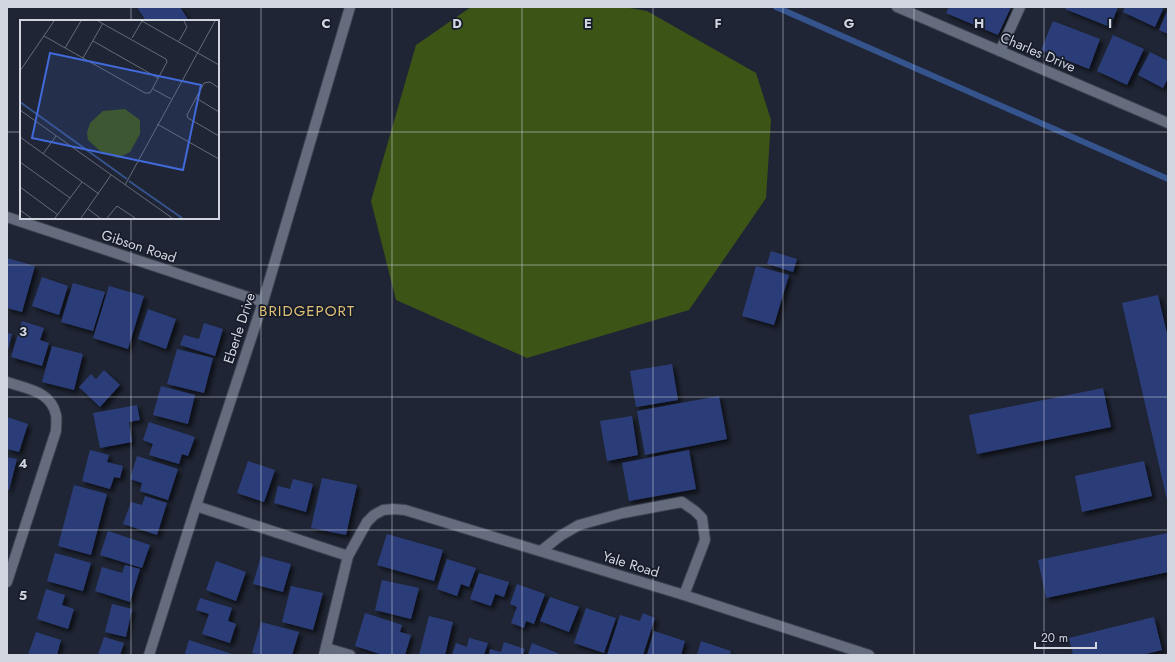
<svg xmlns="http://www.w3.org/2000/svg" width="1175" height="662" viewBox="0 0 1175 662" font-family="Jost,sans-serif">
<style>
.green{fill:#3d5417}
.lines{fill:none;stroke-linecap:round;stroke-linejoin:round}
.stream{stroke:#35538d;stroke-width:6}
.building{fill:#2c3e79;filter:url(#shadow)}
.minor-casing{stroke:#3d424f;stroke-width:12}
.minor{stroke:#646c7e;stroke-width:10}
.grid{fill:none;stroke:#d1d5df;stroke-width:1;stroke-opacity:0.55}
.labels{text-anchor:middle;dominant-baseline:central;stroke-width:3.5;stroke-linejoin:round;paint-order:stroke}
.street-label{font-size:14px;fill:#d1d5df;stroke:#161c2a}
.neighbourhood-label{font-size:15px;letter-spacing:1px;fill:#e0c076;stroke:#161c2a}
.inset-river{fill:none;stroke:#35538d;stroke-width:2}
.inset-road{fill:none;stroke:#666b78;stroke-width:1}
.view{fill:#4169d9;fill-opacity:0.15;stroke:#4169d9;stroke-width:2}
.inset-edge{fill:none;stroke:#d1d5df;stroke-width:2}
.grid-label{font-size:13px;text-anchor:middle;font-weight:bold;fill:#d1d5df;stroke:#161c2a;stroke-width:3.5;stroke-linejoin:round;paint-order:stroke}
</style>
<defs>
<filter id="shadow"><feDropShadow dx="3.5" dy="3.5" stdDeviation="2" flood-color="#0009"/></filter>
</defs>
<rect width="100%" height="100%" fill="#1f2534"/>
<!-- green -->
<polygon class="green" points="471,7 624,7 647,11 756,73 771,120 766,198 689,310 527,358 396,300 371,201 416,45"/>
<g class="lines">
<!-- stream -->
<polyline class="stream" points="776,7 1168,179"/>
</g>
<!-- building -->
<g class="building">
<polygon points="137,7 180,7 189,21 146,21"/>
<polygon points="949,7 1011,7 998,35 946,13"/>
<polygon points="1066,7 1118,7 1110,27 1065,9"/>
<polygon points="1125,7 1164,7 1155,27 1123,12"/>
<polygon points="1168,9 1168,34 1159,30"/>
<polygon points="1053,21 1100,39 1089,69 1041,50"/>
<polygon points="1113,35 1144,49 1127,85 1097,71"/>
<polygon points="1150,52 1168,61 1168,78 1163,88 1138,75"/>
<polygon points="771,251 797,259 793,272 767,264"/>
<polygon points="7,258 35,266 22,312 7,308"/>
<polygon points="756,266 789,275 774,325 742,316"/>
<polygon points="42,277 68,286 59,315 32,306"/>
<polygon points="73,283 105,292 93,331 61,322"/>
<polygon points="109,286 144,296 128,349 93,338"/>
<polygon points="1158,295 1168,338 1167,500 1122,303"/>
<polygon points="148,309 176,319 166,349 138,339"/>
<polygon points="22,321 44,328 40,340 49,343 42,366 11,357"/>
<polygon points="204,323 223,329 215,356 180,345 184,335 199,339"/>
<polygon points="7,333 12,334 8,350 7,350"/>
<polygon points="52,346 83,354 74,390 42,382"/>
<polygon points="177,349 213,358 204,393 167,384"/>
<polygon points="672,364 678,400 636,407 630,371"/>
<polygon points="104,370 120,385 100,407 79,387 91,374 96,379"/>
<polygon points="161,386 195,395 188,424 153,415"/>
<polygon points="1103,388 1111,427 977,454 969,415"/>
<polygon points="719,396 727,439 645,455 637,411"/>
<polygon points="137,405 140,420 129,422 132,442 100,448 93,413"/>
<polygon points="632,416 638,455 607,461 600,421"/>
<polygon points="7,417 28,424 19,452 7,449"/>
<polygon points="149,422 195,437 188,456 182,454 179,464 149,455 153,444 143,440"/>
<polygon points="90,450 109,455 107,462 123,466 120,478 114,477 110,489 82,481"/>
<polygon points="689,450 696,489 629,501 622,463"/>
<polygon points="137,456 178,469 168,500 140,491 142,483 130,479"/>
<polygon points="7,457 17,459 9,490 7,490"/>
<polygon points="248,461 275,470 264,502 237,493"/>
<polygon points="1144,461 1152,496 1082,512 1075,476"/>
<polygon points="322,478 357,485 346,535 311,528"/>
<polygon points="293,479 313,484 306,512 274,503 278,486 290,489"/>
<polygon points="74,485 107,494 91,555 58,546"/>
<polygon points="145,496 167,503 157,535 123,524 131,502 142,505"/>
<polygon points="108,531 150,545 142,568 100,555"/>
<polygon points="1168,533 1168,572 1046,598 1038,560"/>
<polygon points="387,534 443,550 434,581 377,565"/>
<polygon points="55,553 91,563 83,591 47,581"/>
<polygon points="261,556 291,564 283,592 253,584"/>
<polygon points="447,559 476,568 469,587 461,584 457,596 437,589"/>
<polygon points="216,561 246,572 236,601 206,590"/>
<polygon points="125,565 140,569 130,602 95,591 102,567 122,573"/>
<polygon points="479,573 509,582 504,597 495,594 491,606 470,599"/>
<polygon points="382,580 419,588 411,619 375,610"/>
<polygon points="517,584 545,594 534,624 526,621 524,628 511,623 517,607 510,604"/>
<polygon points="291,586 323,593 313,630 282,622"/>
<polygon points="46,589 65,595 62,605 74,609 68,629 37,619"/>
<polygon points="550,597 579,607 569,632 540,621"/>
<polygon points="200,598 232,608 228,621 236,624 230,643 202,634 209,614 196,610"/>
<polygon points="112,604 132,609 126,637 105,632"/>
<polygon points="586,608 616,618 604,653 574,643"/>
<polygon points="365,613 402,625 400,632 411,635 405,655 383,655 355,646"/>
<polygon points="643,613 655,618 643,655 607,655 620,615 640,621"/>
<polygon points="429,616 453,622 445,655 419,655"/>
<polygon points="1154,617 1162,650 1142,655 1073,655 1069,638"/>
<polygon points="261,622 299,632 292,655 260,655 252,653"/>
<polygon points="654,631 685,641 681,655 647,655"/>
<polygon points="36,632 61,640 57,655 28,655"/>
<polygon points="104,637 124,643 120,655 98,655"/>
<polygon points="469,638 488,643 484,655 452,655 456,643 467,647"/>
<polygon points="189,640 235,655 188,655 185,653"/>
<polygon points="701,641 731,651 730,655 697,655"/>
<polygon points="504,642 525,649 523,655 489,655 490,649 501,652"/>
<polygon points="532,643 562,655 528,655"/>
</g>
<g class="lines">
<!-- minor casing -->
<g class="minor-casing">
<g id="minor">
<polyline points="897,7 1168,123"/>
<polyline points="1000,51 1020,7"/>
<polyline points="7,217 263,302"/>
<path d="M7,382c20,7 44,9 49,33 1,5 0,11 0,16l-49,151"/>
<polyline points="196,506 348,556"/>
<polyline points="541,551 560,536 579,525 623,513 682,502 695,511 702,518 705,540 684,595"/>
<polyline points="326,648 350,655"/>
<polyline points="149,655 196,506 263,302 350,7"/>
<polyline points="324,655 348,556 367,522 374,515 383,510 393,509 405,510 684,595 869,655"/>
</g>
</g>
<!-- minor -->
<use href="#minor" class="minor"/>
</g>
<!-- grid -->
<path class="grid" d="M131,7v14M261,7v648M392,7v648M522,7v648M653,7v648M783,7v648M914,7v648M1044,7v648M7,132h14M218,132h950M131,218v437M7,265h1161M7,397h1161M7,530h1161"/>
<g class="labels">
<!-- street labels -->
<g class="street-label">
<text transform="translate(1038 52) rotate(23)">Charles Drive</text>
<text transform="translate(139 246) rotate(18)">Gibson Road</text>
<text transform="translate(239 328) rotate(-72)">Eberle Drive</text>
<text transform="translate(631 564) rotate(17)">Yale Road</text>
</g>
<!-- neighbourhood labels -->
<g class="neighbourhood-label">
<text x="307" y="311">BRIDGEPORT</text>
</g>
</g>
<!-- overview -->
<g transform="translate(20 20)">
<rect width="199" height="199" fill="#1f2534"/>
<path d="M105,89l15,11v14l-10,18 -12,6 -18,-7 -12,-11 -1,-7 3,-10 13,-12z" fill="#3d5417"/>
<path class="inset-river" d="M0,82l107,77M109,161l53,37"/>
<path class="inset-road" d="M122,1l77,44M24,16l101,57h5l17,-31 -1,-3 -68,-38M112,18l10,-17M73,21l65,37M159,21l8,-14 -3,-6M45,28l16,-27M63,38l20,-35M0,51l34,-50M199,68l-9,-6 -6,1 -17,32 1,3 31,18M133,69l18,10M176,78l23,14M0,90l152,108M137,104l62,35M0,117l79,57M23,134l13,-18M0,142l50,36M105,165l90,-164M0,167l38,28M68,189l12,9M0,190l11,8M35,198l27,-36M61,198l30,-43M87,198l10,-12 18,12"/>
<path class="view" d="M30,33l151,32 -18,85 -151,-32z"/>
<rect width="199" height="199" class="inset-edge"/>
</g>
<g class="grid-label">
<text x="326" y="28">C</text>
<text x="457" y="28">D</text>
<text x="588" y="28">E</text>
<text x="718" y="28">F</text>
<text x="849" y="28">G</text>
<text x="979" y="28">H</text>
<text x="1110" y="28">I</text>
<text x="23" y="336">3</text>
<text x="23" y="468">4</text>
<text x="23" y="600">5</text>
</g>
<!-- border -->
<rect width="1175" height="662" fill="none" stroke="#d1d5df" stroke-width="16"/>
<!-- scale -->
<path d="M1035 642v6h61v-6" fill="none" stroke="#d1d5df" stroke-width="2"/>
<text x="1041" y="642" font-size="12" fill="#d1d5df" stroke="#161c2a" stroke-width="3" paint-order="stroke">20 m</text>
</svg>
